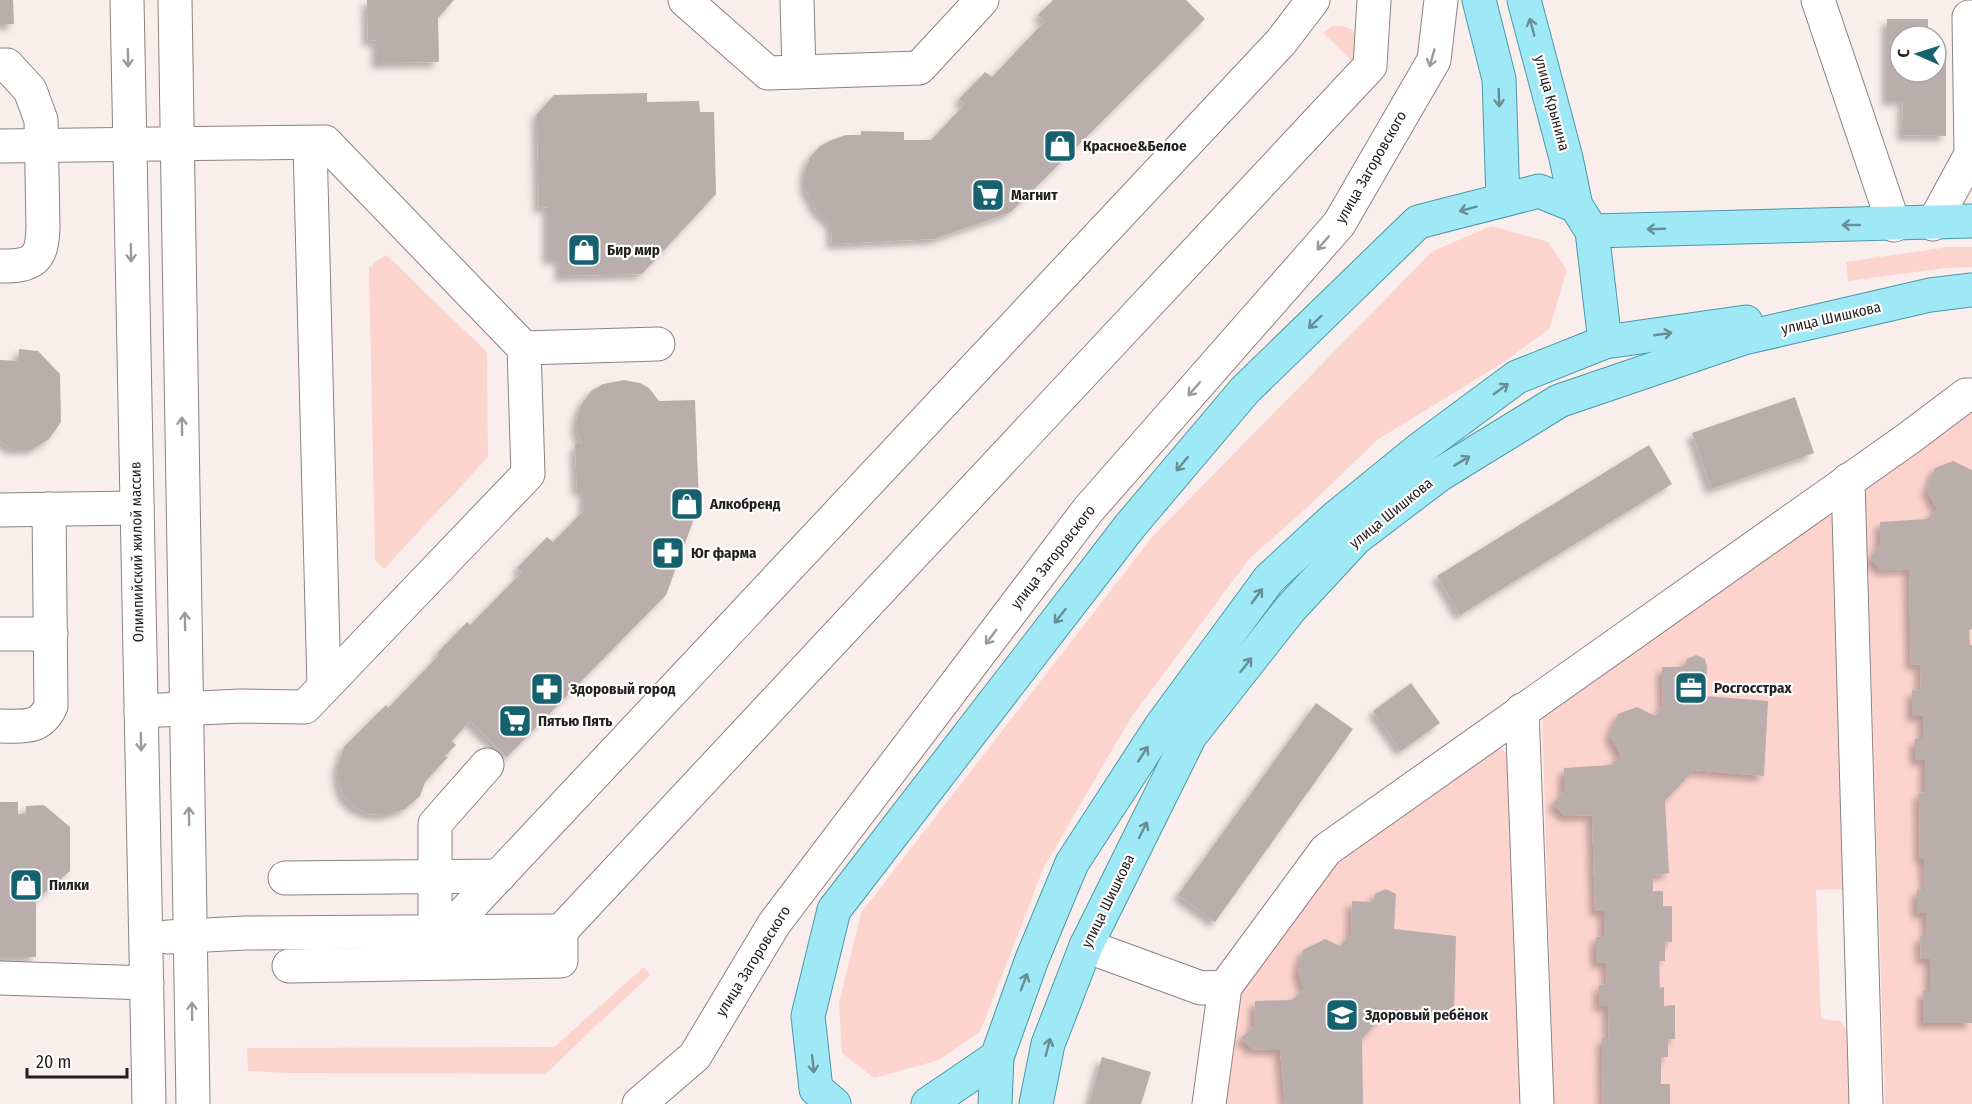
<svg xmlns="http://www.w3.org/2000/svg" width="1972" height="1104" viewBox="0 0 1972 1104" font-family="'Fira Sans Condensed',sans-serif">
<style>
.green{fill:#fcd4cd}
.building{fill:#b9aeac;filter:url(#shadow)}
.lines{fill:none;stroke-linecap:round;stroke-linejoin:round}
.minor-casing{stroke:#8c8280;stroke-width:35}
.major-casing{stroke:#4a99a8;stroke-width:35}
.minor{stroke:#fff;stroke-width:33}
.major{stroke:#9fe9f7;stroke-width:33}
.oneway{stroke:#678e95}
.oneway2{stroke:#9c9a9a}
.labels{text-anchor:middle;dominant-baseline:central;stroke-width:4.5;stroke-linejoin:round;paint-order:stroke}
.street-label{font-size:15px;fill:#231f1e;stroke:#fff}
.poi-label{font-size:15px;font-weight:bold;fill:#231f1e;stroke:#fff;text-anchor:start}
</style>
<defs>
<filter id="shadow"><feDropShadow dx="-5.5" dy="5.5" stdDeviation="3" flood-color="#0004"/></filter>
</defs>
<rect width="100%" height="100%" fill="#f9eeec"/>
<!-- green -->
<g class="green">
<path d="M1333,26c14,0 20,2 27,14l-6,23 -31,-30z"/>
<polygon points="1491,226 1548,242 1567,270 1549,329 1504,362 1377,440 1311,504 1249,559 1130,719 1044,867 980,1032 939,1060 874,1078 842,1053 839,1003 861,913 1153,536 1433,251"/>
<polygon points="1948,247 1972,247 1972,267 1946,268 1848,281 1846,262"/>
<polygon points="386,255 487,352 488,457 384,569 375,560 369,267"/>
<polygon points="1972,404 1972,1104 1885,1104 1865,479"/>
<polygon points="1832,499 1844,889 1816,890 1821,1019 1840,1021 1853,1038 1850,1104 1554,1104 1542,718"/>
<polygon points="1501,749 1515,759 1524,1100 1520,1104 1226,1104 1243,983 1335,862 1483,750"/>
<polygon points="644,967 650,975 545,1074 290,1073 248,1071 247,1048 554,1047"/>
</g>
<!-- building -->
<g class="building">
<polygon points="0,0 13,0 14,24 0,24"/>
<polygon points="367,0 454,0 438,18 439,62 377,63 377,40 368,41"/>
<polygon points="1053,0 1186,0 1205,19 1011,212 934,239 832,244 831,224 816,209 805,187 805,172 810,157 820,146 831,140 846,135 861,135 861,131 904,132 904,140 931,140 965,104 959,99 985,72 992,77 1045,21 1038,15"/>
<polygon points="1887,19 1928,19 1928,36 1900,36 1900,72 1936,72 1936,59 1946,59 1946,136 1902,135 1903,100 1887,100"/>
<polygon points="647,93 647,102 699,101 700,112 714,112 716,194 642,274 560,276 560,259 548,259 548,207 539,208 537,114 554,95"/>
<polygon points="19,349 38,351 60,374 61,422 49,439 33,449 12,449 0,441 0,360 18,361"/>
<polygon points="624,380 640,383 649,388 659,401 695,400 699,505 666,595 507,757 470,721 452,741 456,745 445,756 448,757 425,782 420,796 405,809 386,815 369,814 354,807 343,796 338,778 338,765 344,747 386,705 388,708 439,655 437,653 467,622 470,625 522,572 517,568 547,537 553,542 584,510 584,490 577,490 575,444 582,444 577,432 577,419 581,405 591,391 603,384"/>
<polygon points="1795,397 1814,453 1711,489 1692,433"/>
<polygon points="1649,445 1672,484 1460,615 1437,576"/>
<polygon points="1953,461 1972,470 1972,629 1969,630 1970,645 1972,645 1972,1023 1923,1023 1923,991 1930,991 1930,959 1921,959 1920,936 1927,936 1926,913 1917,913 1917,890 1925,890 1924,859 1920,859 1919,793 1925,792 1925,760 1915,760 1915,739 1923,739 1923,716 1912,716 1912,690 1921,691 1920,664 1911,665 1909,569 1881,570 1870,558 1880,545 1880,522 1927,519 1937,509 1927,490 1935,468"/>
<polygon points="1696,655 1705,659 1707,667 1705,696 1768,701 1764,776 1694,770 1665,801 1669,873 1653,876 1653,891 1663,891 1663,906 1672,906 1672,942 1665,942 1665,961 1659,961 1660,988 1664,987 1664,1006 1675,1005 1675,1039 1668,1039 1668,1057 1661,1057 1661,1084 1670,1084 1670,1104 1603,1104 1602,1038 1609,1038 1608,1006 1599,1006 1599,985 1607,984 1606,962 1596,963 1596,937 1604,936 1604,911 1595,910 1592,815 1565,816 1553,804 1564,791 1564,768 1611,765 1621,755 1610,736 1618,714 1637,707 1655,716 1663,706 1662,667 1684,667 1687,659"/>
<polygon points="1411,683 1440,723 1401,751 1373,711"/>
<polygon points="1316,703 1353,729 1215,922 1178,895"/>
<polygon points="0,802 18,802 18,814 26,814 26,806 44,805 70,827 70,871 36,900 36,957 0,957"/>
<polygon points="1386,889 1396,894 1394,929 1456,936 1454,1011 1390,1008 1362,1039 1363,1104 1285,1104 1280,1050 1252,1049 1241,1038 1254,1027 1255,1001 1292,1000 1304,989 1298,971 1303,950 1325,939 1340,946 1351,935 1352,901 1372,902 1376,893"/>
<polygon points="1102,1057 1151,1072 1141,1104 1089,1104"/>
</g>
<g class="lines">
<!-- minor casing -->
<g class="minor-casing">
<g id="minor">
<polyline points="127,0 149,1104"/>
<polyline points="175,0 193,1104"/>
<polyline points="685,0 768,73 919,68 982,0"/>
<polyline points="797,0 799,72"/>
<polyline points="1818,0 1894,225"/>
<path d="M0,65h7l23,25 11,30 2,107c-1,34 -10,39 -43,39"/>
<polyline points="310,143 324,687"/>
<polyline points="0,146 325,142 524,348 528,474 305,707 240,706 141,711"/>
<polyline points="1933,224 1971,154 1969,17 1972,17"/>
<polyline points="524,348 658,344"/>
<polyline points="1848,480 1866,1104"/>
<polyline points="0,510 137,508"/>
<polyline points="0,634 51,634"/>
<polyline points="1522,710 1537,1104"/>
<path d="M0,726c24,0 40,4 51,-20l-2,-197"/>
<polyline points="285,878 499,876"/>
<polyline points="445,933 1281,42 1313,0"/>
<polyline points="168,937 245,933 561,931"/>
<polyline points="1086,946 1201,988 1225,987"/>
<polyline points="435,953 435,824 487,765"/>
<polyline points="289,966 561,961 561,931 1370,66 1374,0"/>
<polyline points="0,978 147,983"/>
<polyline points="639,1104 695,1056 774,924 1088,510 1339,224 1434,60 1441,0"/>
<polyline points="1209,1104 1225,987 1326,850 1909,438 1966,395 1972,395"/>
</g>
</g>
<!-- major casing -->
<g class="major-casing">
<g id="major">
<polyline points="1479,0 1499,79 1503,200"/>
<polyline points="1524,0 1566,158 1576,206"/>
<polyline points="1592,231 1972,221"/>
<polyline points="1605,342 1746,322"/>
<polyline points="834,1104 816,1089 808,1016 834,910 1130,526 1245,390 1418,222 1539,191 1576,206 1592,231 1605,342 1517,377 1421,448 1335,518 1269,579 1161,726 1072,863 1032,959 997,1057 928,1104"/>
<polyline points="995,1104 997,1057"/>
<polyline points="1036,1104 1048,1044 1086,946 1190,736 1291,608 1356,538 1439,475 1559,401 1744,338 1930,295 1972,290"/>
</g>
</g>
<!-- minor -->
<use href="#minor" class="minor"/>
<!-- major -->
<use href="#major" class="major"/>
</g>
<!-- one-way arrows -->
<defs><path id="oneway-shaft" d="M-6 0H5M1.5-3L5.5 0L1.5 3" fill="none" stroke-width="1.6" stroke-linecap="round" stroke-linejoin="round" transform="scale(1.5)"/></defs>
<g class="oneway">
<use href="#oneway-shaft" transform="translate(1532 27) rotate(-105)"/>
<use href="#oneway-shaft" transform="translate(1499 98) rotate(88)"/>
<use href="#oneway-shaft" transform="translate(1468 209) rotate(165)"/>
<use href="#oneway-shaft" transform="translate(1851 225) rotate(-180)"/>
<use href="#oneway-shaft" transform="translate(1656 229) rotate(178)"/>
<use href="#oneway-shaft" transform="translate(1315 322) rotate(136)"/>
<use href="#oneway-shaft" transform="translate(1663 334) rotate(-8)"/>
<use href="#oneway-shaft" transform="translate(1501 389) rotate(-36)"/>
<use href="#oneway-shaft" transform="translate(1462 461) rotate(-31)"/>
<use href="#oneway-shaft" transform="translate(1182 464) rotate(130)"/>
<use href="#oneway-shaft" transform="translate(1257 596) rotate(-54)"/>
<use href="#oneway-shaft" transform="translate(1060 616) rotate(128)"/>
<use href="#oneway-shaft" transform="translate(1246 665) rotate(-52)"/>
<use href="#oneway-shaft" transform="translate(1143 754) rotate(-57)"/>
<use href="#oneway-shaft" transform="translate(1143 830) rotate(-64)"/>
<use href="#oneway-shaft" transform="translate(1024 982) rotate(-70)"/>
<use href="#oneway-shaft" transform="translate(1048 1047) rotate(-75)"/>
<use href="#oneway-shaft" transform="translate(813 1064) rotate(84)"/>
</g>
<g class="oneway2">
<use href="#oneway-shaft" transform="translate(128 58) rotate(89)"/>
<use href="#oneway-shaft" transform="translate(1432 58) rotate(106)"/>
<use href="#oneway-shaft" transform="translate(1323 243) rotate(131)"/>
<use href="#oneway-shaft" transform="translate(131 253) rotate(89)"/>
<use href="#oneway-shaft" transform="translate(1194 389) rotate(131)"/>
<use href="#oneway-shaft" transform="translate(182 426) rotate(-91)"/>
<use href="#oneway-shaft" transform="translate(185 621) rotate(-91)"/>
<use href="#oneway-shaft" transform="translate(991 637) rotate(127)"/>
<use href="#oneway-shaft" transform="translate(141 742) rotate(89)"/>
<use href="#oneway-shaft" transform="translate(189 816) rotate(-91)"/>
<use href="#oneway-shaft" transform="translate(192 1011) rotate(-91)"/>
</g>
<!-- icons -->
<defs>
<g id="shop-square" transform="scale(1.725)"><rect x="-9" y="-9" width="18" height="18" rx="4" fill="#16616e" stroke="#fff"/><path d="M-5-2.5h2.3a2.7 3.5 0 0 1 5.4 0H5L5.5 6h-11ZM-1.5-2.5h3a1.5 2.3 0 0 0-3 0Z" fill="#fff"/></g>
<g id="supermarket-square" transform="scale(1.725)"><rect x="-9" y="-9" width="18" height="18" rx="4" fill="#16616e" stroke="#fff"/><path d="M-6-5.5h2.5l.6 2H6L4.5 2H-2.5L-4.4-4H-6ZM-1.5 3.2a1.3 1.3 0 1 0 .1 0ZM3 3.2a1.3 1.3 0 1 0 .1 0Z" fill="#fff"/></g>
<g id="pharmacy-square" transform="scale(1.725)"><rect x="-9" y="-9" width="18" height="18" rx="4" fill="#16616e" stroke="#fff"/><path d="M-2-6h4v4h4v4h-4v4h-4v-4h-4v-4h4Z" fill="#fff"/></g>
<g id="office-square" transform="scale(1.725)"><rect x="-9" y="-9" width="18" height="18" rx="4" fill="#16616e" stroke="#fff"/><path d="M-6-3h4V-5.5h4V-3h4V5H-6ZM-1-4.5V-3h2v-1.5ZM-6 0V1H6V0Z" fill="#fff"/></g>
<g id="school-square" transform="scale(1.725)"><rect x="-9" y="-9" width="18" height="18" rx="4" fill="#16616e" stroke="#fff"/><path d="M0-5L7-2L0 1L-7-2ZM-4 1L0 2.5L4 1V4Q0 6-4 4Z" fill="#fff"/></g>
</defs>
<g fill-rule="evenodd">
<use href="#shop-square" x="1060" y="146"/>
<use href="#supermarket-square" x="988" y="195"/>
<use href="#shop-square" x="584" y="250"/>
<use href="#shop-square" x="687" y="504"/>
<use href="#pharmacy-square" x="668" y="553"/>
<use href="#office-square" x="1691" y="688"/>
<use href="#pharmacy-square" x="547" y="689"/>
<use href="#supermarket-square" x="515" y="721"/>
<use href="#shop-square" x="26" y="885"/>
<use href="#school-square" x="1342" y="1015"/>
</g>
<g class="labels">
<!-- street labels -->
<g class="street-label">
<text transform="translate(1552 103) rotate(75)">улица Крынина</text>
<text transform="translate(1371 167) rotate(-60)">улица Загоровского</text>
<text transform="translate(1831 318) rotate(-13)">улица Шишкова</text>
<text transform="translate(1391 513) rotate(-39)">улица Шишкова</text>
<text transform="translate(137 552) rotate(-91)">Олимпийский жилой массив</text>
<text transform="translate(1053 557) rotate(-52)">улица Загоровского</text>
<text transform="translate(1108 901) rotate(-64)">улица Шишкова</text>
<text transform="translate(753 961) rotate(-58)">улица Загоровского</text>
</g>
<!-- poi labels -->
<g class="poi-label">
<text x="1083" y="146">Красное&amp;Белое</text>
<text x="1011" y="195">Магнит</text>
<text x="607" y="250">Бир мир</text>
<text x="710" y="504">Алкобренд</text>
<text x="691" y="553">Юг фарма</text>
<text x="1714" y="688">Росгосстрах</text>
<text x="570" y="689">Здоровый город</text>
<text x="538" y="721">Пятью Пять</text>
<text x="49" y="885">Пилки</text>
<text x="1365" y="1015">Здоровый ребёнок</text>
</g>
</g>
<!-- north arrow -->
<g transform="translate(1918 54) rotate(273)"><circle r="28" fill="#ffffff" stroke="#a7a5a5" stroke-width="1.5"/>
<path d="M0-4.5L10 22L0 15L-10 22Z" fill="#16616e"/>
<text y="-9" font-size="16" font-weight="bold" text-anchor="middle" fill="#231f1e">С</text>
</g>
<!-- scale -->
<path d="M27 1068v9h100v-9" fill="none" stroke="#231f1e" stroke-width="3"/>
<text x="36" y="1068" font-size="18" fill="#231f1e" stroke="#ffffff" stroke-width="4.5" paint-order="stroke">20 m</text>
</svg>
